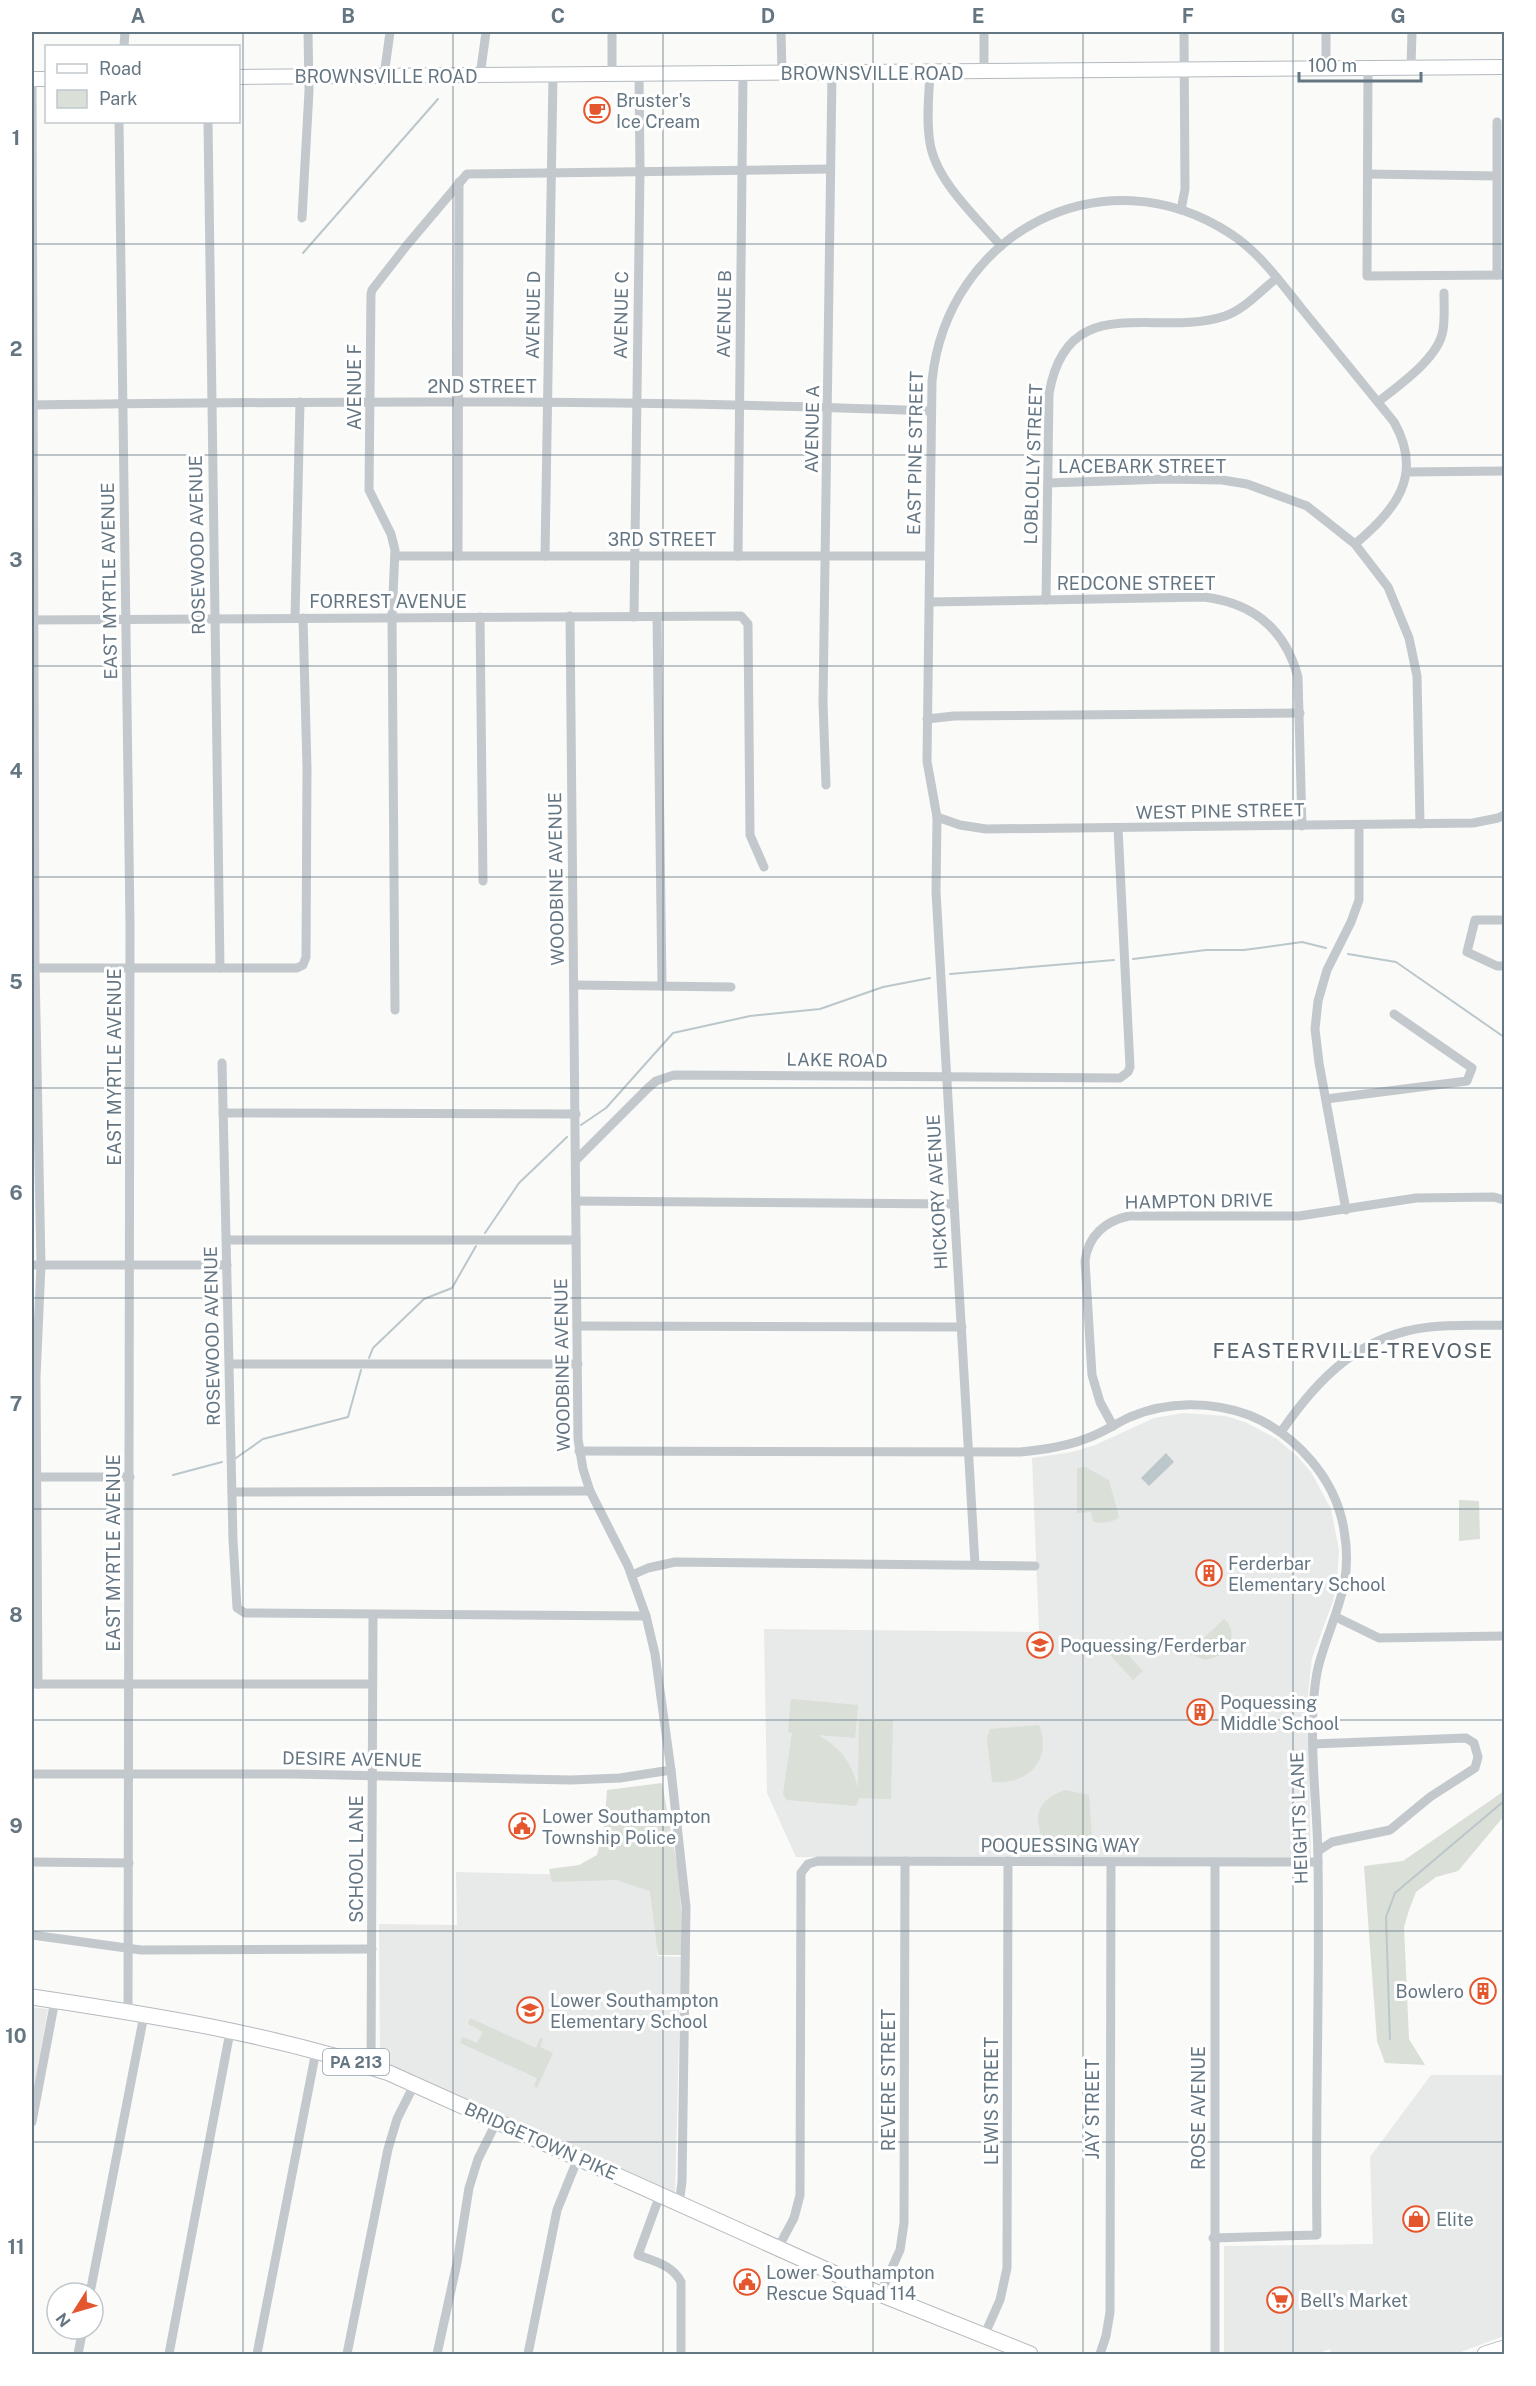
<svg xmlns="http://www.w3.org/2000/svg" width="1536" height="2386" viewBox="0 0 1536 2386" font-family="'Public Sans',sans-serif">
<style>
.built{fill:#e8e9e9}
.green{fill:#dadfd7}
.water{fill:#bbc7cb}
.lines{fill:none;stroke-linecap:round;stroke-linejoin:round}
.stream{stroke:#bbc7cb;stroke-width:2}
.secondary-casing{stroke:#b3babf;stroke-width:16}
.primary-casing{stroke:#b5babe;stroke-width:17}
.street{stroke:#c3c8cc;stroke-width:9}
.secondary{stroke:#fff;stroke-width:14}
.primary{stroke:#fff;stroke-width:15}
.grid{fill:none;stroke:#657683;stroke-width:1.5;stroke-opacity:0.55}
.labels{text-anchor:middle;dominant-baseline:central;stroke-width:6;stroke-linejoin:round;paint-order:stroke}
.shield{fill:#fff;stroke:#939fa8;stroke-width:1.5}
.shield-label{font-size:16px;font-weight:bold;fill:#657683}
.street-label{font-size:18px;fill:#657683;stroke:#fff}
.poi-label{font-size:18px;fill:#657683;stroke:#fff;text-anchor:start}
.quarter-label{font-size:21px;letter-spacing:1.5px;fill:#57646e;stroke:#fff}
.neatline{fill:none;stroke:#657683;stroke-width:2}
.grid-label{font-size:20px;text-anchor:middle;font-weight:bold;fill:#657683}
</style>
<rect width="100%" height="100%" fill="#fafaf8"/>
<!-- built -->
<g class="built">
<polygon points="1184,1413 1225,1416 1245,1422 1277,1439 1297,1456 1311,1472 1331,1509 1339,1550 1337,1582 1333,1601 1312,1658 1308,1694 1311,1859 796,1857 767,1793 764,1629 1039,1632 1032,1458 1072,1452 1095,1445 1154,1418"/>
<polygon points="456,1872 658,1877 657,1956 681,1957 675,2197 380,2064 379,1924 457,1925"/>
<polygon points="32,2007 48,2009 33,2094 32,2093"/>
<polygon points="1431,2075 1504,2075 1504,2336 1455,2354 1332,2354 1330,2349 1316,2354 1224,2354 1224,2246 1373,2244 1370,2157"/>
</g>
<!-- green -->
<g class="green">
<path d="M1085,1467l24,13 10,37c-5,6 -19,6 -26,5l-2,-10 -14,1v-45z"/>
<polygon points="1459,1500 1479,1501 1480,1539 1459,1541"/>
<path d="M1224,1619c11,9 9,25 0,35l-19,6 -17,-7z"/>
<polygon points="1119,1645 1143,1671 1133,1680 1110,1655"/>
<path d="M791,1699l67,6 -3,33 -37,-3c23,12 34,29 40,53l1,-68h34l-2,79 -32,-1 -3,8 -69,-6 -4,-6 9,-61 -4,-1z"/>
<path d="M1039,1725c14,36 -12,60 -47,57l-5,-43 3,-10z"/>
<polygon points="662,1783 679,1874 681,1909 681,1955 658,1955 650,1891 616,1880 552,1882 549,1869 579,1865 597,1855 604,1827 607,1790"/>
<path d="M1065,1790l24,5 3,41 -6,6 -42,-1c-4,-5 -4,-9 -5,-15 -4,-20 8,-29 26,-36z"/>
<polygon points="1504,1791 1504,1816 1458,1871 1436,1877 1416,1892 1409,1910 1404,1927 1409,2039 1425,2065 1385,2063 1377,2041 1364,1866 1403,1861"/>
<polygon points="470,2018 536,2048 540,2038 543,2039 540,2047 553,2053 537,2088 534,2086 537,2078 460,2043 463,2037 477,2043 483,2032 468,2024"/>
</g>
<!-- water -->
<polygon class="water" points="1166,1453 1174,1462 1149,1486 1141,1478"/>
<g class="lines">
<!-- stream -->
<g class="stream">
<polyline points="303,253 438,99"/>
<polyline points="1348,954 1396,962 1504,1037"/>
<polyline points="1133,959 1206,950 1244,950 1302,942 1326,948"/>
<polyline points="950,974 1114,960"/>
<polyline points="581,1125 606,1108 673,1033 750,1016 820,1009 883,987 930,978"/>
<polyline points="485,1233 519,1183 567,1137"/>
<polyline points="369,1358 373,1348 424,1299 452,1288 476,1246"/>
<polyline points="236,1458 263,1439 348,1417 361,1370"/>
<polyline points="173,1475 222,1462"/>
<polyline points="1390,2039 1386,1917 1395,1893 1504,1801"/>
</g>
<!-- secondary casing -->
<g class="secondary-casing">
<g id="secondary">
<polyline points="238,77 1504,67"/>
<polyline points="32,79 46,79"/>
</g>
</g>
<!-- primary casing -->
<g class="primary-casing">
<g id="primary">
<path d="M32,1997c120,18 241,37 357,76l491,221 150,60"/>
<polyline points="1485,2354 1504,2348"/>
</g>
</g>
<!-- street -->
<g class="street">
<polyline points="612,32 612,74"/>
<polyline points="781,32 782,73"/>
<polyline points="984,32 984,72"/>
<polyline points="124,46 125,32"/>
<polyline points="1411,67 1412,32"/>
<polyline points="1326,68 1326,32"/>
<polyline points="1368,68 1367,276 1504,275"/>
<path d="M930,72c-1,23 -4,48 0,71 6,38 46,74 71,103"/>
<polyline points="384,76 390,32"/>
<polyline points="480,76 486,32"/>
<polyline points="32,79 35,968 41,1265 36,1377 38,1684"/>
<polyline points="119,122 130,924 128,2012"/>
<polyline points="208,122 220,968"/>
<polyline points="1497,122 1497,275"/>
<polyline points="1368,174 1497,176"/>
<polyline points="1181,210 1185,189 1184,32"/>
<polyline points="302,218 309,91 308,32"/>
<path d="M1378,402c21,-17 61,-44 65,-72 2,-12 1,-25 1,-37"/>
<path d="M32,405c299,-4 600,-6 899,6"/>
<polyline points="1407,472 1504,471"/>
<polyline points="1048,483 1167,479 1222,480 1247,484 1307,506 1355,544 1388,587 1409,638 1417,676 1420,824"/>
<polyline points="395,556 929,556"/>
<polyline points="458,556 459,182"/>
<polyline points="545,556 553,75"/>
<polyline points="738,556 743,74"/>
<path d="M1046,600l3,-206c18,-107 107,-55 176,-78 19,-6 36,-26 52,-38"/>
<path d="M930,602l274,-5c49,6 81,31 94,80l4,149"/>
<polyline points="570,616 578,1439 583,1469 590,1491 628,1566 646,1616 655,1654 671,1770 686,1907 682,2182 679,2204"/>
<polyline points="480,617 483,881"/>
<polyline points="634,617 640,170 639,74"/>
<polyline points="657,617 662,986"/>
<polyline points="295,618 300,402"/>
<polyline points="32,620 741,616 748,624 750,835 764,867"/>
<polyline points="927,719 954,716 1300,713"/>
<polyline points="826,785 823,703 832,73"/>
<polyline points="937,817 960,825 986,829 1473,823 1498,818 1504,815"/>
<polyline points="1504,920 1475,920 1467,952 1497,966 1504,966"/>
<polyline points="32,968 297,968 303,965 306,957 307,768 303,618"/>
<polyline points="574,985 731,987"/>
<polyline points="395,1010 392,617 395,550 391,534 369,490 371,294 372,290 407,245 467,174 830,169"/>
<polyline points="222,1063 233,1540 237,1608 245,1613 646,1616"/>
<polyline points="1326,1099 1467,1081 1472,1068 1394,1014"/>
<polyline points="223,1113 576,1114"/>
<polyline points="576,1160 648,1088 656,1081 674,1075 1120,1078 1128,1072 1130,1067 1118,828"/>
<polyline points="576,1201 954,1204"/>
<polyline points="1346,1210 1319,1063 1315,1029 1318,1001 1327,970 1351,922 1359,900 1359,825"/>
<polyline points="227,1240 576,1240"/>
<polyline points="32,1265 227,1265"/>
<polyline points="577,1326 962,1327"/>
<polyline points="230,1364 578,1364"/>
<path d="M1113,1426l-13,-24 -8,-27 -7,-114c3,-25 20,-40 44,-45h170l117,-18 78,-1 10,3"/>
<path d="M1281,1432c37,-54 80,-98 149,-105 25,-3 50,-1 74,-2"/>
<path d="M579,1451l441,1c22,-2 44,-5 65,-13 16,-5 30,-15 45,-22 37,-16 81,-16 119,-2 47,19 87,64 95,115 10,56 -11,83 -25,134 -4,14 -5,30 -6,44 -3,51 5,104 5,155 2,124 -3,248 -1,372l-104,3"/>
<polyline points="33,1477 130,1477"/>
<polyline points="232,1492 590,1491"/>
<path d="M975,1564l-39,-672 1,-75 -10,-56 5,-380c15,-148 171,-231 299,-147 29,19 50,49 71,75 31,38 61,75 92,113 30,53 2,88 -39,122"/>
<polyline points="632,1575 648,1568 675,1562 1035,1566"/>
<polyline points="1336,1617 1379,1638 1504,1636"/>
<polyline points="33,1684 372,1684"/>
<polyline points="1313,1744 1466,1738 1474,1743 1478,1757 1475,1768 1430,1797 1390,1830 1332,1842 1318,1851"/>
<polyline points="32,1774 293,1774 571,1780 620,1778 671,1770"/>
<polyline points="32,1862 129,1863"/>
<polyline points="32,1935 141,1950 372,1949"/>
<polyline points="371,2068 373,1615"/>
<polyline points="32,2122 55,2000"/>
<path d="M660,2195l-22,60c16,6 35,10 43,27v72"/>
<polyline points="778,2248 794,2218 800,2195 801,1873 808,1864 818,1861 1318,1862"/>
<polyline points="90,2293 144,2015"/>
<polyline points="880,2294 900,2250 904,2223 905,1861"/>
<polyline points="984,2336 1000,2300 1007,2268 1008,1861"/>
<polyline points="78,2354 83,2329"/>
<polyline points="169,2354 230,2032"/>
<polyline points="257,2354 316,2051"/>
<polyline points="347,2354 388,2149 397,2119 414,2085"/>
<polyline points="437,2354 457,2263 469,2188 478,2159 497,2121"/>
<polyline points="528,2354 557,2210 578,2158"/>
<polyline points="1100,2354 1106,2336 1110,2312 1111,1862"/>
<polyline points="1215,2354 1215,1862"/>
</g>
<!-- secondary -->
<use href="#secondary" class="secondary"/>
<!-- primary -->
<use href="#primary" class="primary"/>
</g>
<!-- grid -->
<path class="grid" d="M243,32v2322M453,32v2322M663,32v2322M873,32v2322M1083,32v2322M1293,32v2322M32,244h1472M32,455h1472M32,666h1472M32,877h1472M32,1088h1472M32,1298h1472M32,1509h1472M32,1720h1472M32,1931h1472M32,2142h1472"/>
<!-- icons -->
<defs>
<g id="cafe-ring" transform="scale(1.35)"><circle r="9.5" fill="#fff" stroke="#e4572e" stroke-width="1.5"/><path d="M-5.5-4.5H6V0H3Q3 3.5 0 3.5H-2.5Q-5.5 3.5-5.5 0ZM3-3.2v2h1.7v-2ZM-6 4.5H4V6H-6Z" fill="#e4572e"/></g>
<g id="building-ring" transform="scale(1.35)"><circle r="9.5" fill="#fff" stroke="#e4572e" stroke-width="1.5"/><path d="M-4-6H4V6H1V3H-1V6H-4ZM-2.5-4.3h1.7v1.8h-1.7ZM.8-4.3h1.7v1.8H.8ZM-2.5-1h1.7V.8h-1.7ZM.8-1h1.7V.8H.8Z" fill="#e4572e"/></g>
<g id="school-ring" transform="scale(1.35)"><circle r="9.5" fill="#fff" stroke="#e4572e" stroke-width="1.5"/><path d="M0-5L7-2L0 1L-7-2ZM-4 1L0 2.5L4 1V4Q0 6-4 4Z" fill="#e4572e"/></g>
<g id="civic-ring" transform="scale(1.35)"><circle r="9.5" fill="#fff" stroke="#e4572e" stroke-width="1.5"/><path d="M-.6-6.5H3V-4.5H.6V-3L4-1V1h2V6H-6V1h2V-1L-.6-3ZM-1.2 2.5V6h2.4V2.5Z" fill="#e4572e"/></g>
<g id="shop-ring" transform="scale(1.35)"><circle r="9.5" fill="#fff" stroke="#e4572e" stroke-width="1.5"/><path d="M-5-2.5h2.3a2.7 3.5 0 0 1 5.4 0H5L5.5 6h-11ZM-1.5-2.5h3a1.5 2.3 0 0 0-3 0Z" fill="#e4572e"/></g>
<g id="supermarket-ring" transform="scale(1.35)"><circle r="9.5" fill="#fff" stroke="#e4572e" stroke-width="1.5"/><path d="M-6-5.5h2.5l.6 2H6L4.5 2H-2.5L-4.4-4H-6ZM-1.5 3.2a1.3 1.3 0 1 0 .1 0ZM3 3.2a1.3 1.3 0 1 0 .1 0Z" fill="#e4572e"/></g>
</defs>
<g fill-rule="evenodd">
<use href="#cafe-ring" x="597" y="110"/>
<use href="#building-ring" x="1209" y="1573"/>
<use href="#school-ring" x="1040" y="1645"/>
<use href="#building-ring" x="1200" y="1712"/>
<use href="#civic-ring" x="522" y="1826"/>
<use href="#building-ring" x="1483" y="1991"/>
<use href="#school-ring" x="530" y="2010"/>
<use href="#shop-ring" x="1416" y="2219"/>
<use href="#civic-ring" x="747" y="2282"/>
<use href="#supermarket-ring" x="1280" y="2300"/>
</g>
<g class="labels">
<!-- shield labels -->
<rect class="shield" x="323" y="2049" width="66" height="26" rx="4.5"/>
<g class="shield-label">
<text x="356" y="2062">PA 213</text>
</g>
<!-- street labels -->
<g class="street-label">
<text x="872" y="73">BROWNSVILLE ROAD</text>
<text x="386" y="76">BROWNSVILLE ROAD</text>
<text transform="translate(724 314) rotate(-89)">AVENUE B</text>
<text transform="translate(533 315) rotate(-89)">AVENUE D</text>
<text transform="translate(621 315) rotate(-89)">AVENUE C</text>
<text x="482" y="386">2ND STREET</text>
<text transform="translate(354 387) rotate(-90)">AVENUE F</text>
<text transform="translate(812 429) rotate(-89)">AVENUE A</text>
<text transform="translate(915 453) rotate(-89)">EAST PINE STREET</text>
<text transform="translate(1033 464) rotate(-88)">LOBLOLLY STREET</text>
<text x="1142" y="466">LACEBARK STREET</text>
<text x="662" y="539">3RD STREET</text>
<text transform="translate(197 545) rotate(-91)">ROSEWOOD AVENUE</text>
<text transform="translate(109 581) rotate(-91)">EAST MYRTLE AVENUE</text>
<text x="1136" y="583">REDCONE STREET</text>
<text x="388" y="601">FORREST AVENUE</text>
<text transform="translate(1220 811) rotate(-1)">WEST PINE STREET</text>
<text transform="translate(556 879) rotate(-91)">WOODBINE AVENUE</text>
<text transform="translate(837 1060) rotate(1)">LAKE ROAD</text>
<text transform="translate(114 1067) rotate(-90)">EAST MYRTLE AVENUE</text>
<text transform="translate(937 1192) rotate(-93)">HICKORY AVENUE</text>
<text transform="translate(1199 1201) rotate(-1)">HAMPTON DRIVE</text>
<text transform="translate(212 1336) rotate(-91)">ROSEWOOD AVENUE</text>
<text transform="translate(562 1365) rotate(-91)">WOODBINE AVENUE</text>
<text transform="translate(113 1553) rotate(-90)">EAST MYRTLE AVENUE</text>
<text transform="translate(352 1759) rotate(1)">DESIRE AVENUE</text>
<text transform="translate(1299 1818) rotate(-92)">HEIGHTS LANE</text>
<text x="1060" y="1845">POQUESSING WAY</text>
<text transform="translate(356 1859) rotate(-90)">SCHOOL LANE</text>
<text transform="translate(888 2080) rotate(-90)">REVERE STREET</text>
<text transform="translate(991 2101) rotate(-90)">LEWIS STREET</text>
<text transform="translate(1198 2108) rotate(-90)">ROSE AVENUE</text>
<text transform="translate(1092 2109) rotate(-90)">JAY STREET</text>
<text transform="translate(541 2141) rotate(24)">BRIDGETOWN PIKE</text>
</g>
<!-- poi labels -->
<g class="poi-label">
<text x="616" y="100">Bruster's<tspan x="616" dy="21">Ice Cream</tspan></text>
<text x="1228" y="1563">Ferderbar<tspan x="1228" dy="21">Elementary School</tspan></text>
<text x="1060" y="1645">Poquessing/Ferderbar</text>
<text x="1220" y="1702">Poquessing<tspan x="1220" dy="21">Middle School</tspan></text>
<text x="542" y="1816">Lower Southampton<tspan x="542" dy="21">Township Police</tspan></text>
<text x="1464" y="1991" text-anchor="end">Bowlero</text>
<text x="550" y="2000">Lower Southampton<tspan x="550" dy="21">Elementary School</tspan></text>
<text x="1436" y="2219">Elite</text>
<text x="766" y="2272">Lower Southampton<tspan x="766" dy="21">Rescue Squad 114</tspan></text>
<text x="1300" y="2300">Bell's Market</text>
</g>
<!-- quarter labels -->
<g class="quarter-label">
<text x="1353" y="1350">FEASTERVILLE-TREVOSE</text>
</g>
</g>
<!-- border -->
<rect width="1536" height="2386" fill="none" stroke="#ffffff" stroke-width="66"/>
<!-- legend -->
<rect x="45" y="45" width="195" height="78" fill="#ffffff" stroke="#c1c8cd" stroke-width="1.5"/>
<rect x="57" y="64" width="30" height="9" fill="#ffffff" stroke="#c1c8cd" stroke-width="1.5"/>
<text x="99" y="75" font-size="18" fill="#657683">Road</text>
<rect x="57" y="90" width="30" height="18" fill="#dadfd7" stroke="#c1c8cd" stroke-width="1.5"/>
<text x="99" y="105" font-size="18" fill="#657683">Park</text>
<!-- north arrow -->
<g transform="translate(75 2311) rotate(233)"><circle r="28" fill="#ffffff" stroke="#c1c8cd" stroke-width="1.5"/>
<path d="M0-4.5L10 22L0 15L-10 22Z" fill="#e4572e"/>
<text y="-9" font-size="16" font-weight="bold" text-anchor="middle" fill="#657683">N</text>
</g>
<!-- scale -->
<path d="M1299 72v9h122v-9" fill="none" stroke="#657683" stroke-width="3"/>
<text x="1308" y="72" font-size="18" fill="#657683" stroke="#ffffff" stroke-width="4.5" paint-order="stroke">100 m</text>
<rect x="33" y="33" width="1470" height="2320" class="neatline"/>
<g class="grid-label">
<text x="138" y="23">A</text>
<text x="348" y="23">B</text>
<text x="558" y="23">C</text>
<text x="768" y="23">D</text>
<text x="978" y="23">E</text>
<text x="1188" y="23">F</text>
<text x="1398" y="23">G</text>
<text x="16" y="145">1</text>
<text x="16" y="356">2</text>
<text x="16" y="567">3</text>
<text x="16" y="778">4</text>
<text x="16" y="989">5</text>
<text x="16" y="1200">6</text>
<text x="16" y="1411">7</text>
<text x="16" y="1622">8</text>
<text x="16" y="1833">9</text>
<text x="16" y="2043">10</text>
<text x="16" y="2254">11</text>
</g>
</svg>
